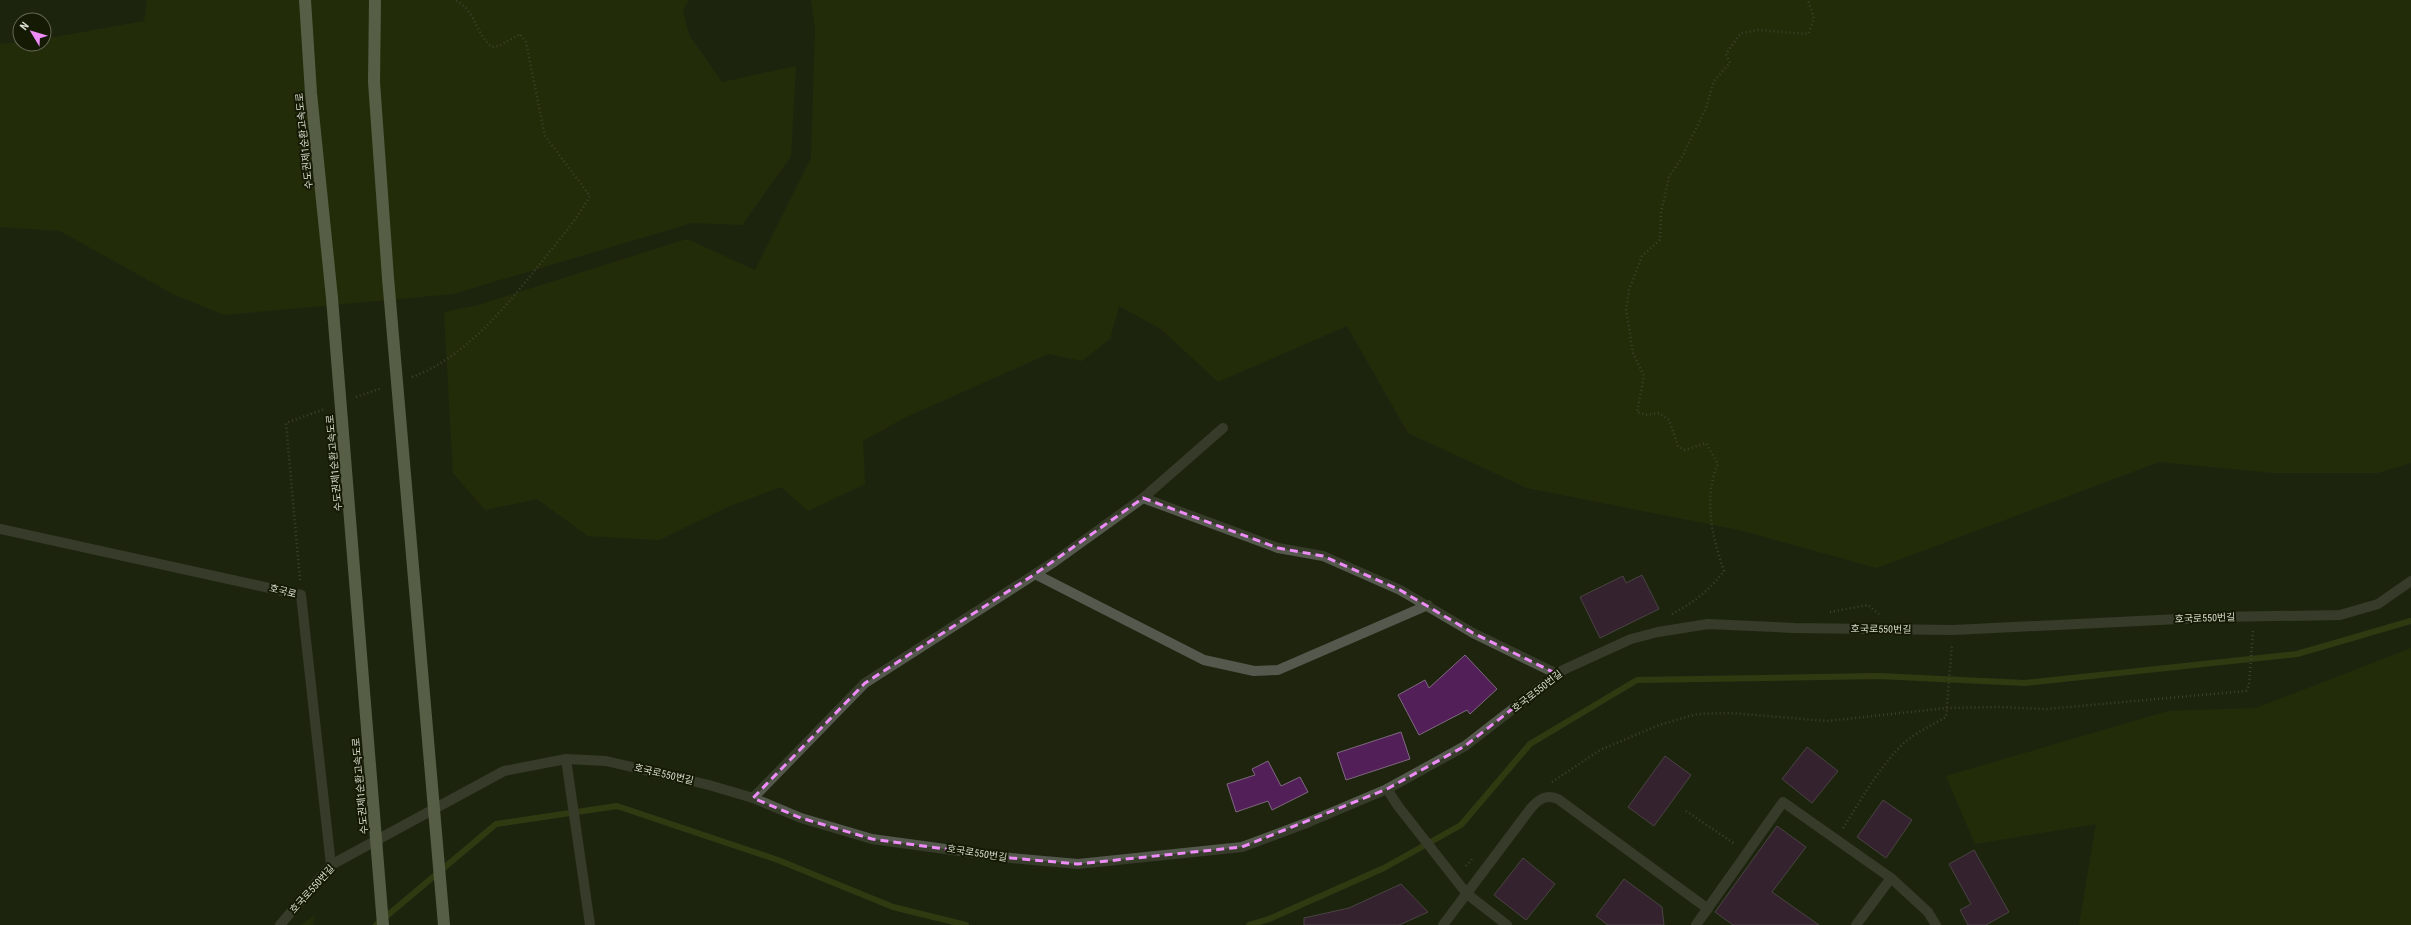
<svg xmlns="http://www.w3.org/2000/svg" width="2411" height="925" viewBox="0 0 2411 925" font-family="'Roboto Condensed','Noto Sans KR',sans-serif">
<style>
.green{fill:#2b3504}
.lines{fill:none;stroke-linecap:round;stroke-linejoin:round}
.stream{stroke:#475615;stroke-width:6}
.building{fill:#531f58;stroke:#7d697e}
.path{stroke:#606652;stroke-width:2.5;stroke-dasharray:1 3;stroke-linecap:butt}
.minor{stroke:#54584d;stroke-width:10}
.motorway{stroke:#9ca489;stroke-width:12}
.motorway-bridge{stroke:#9ca489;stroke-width:12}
.marked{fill:none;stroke:#ee8cf8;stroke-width:3;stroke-dasharray:8 5;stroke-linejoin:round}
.labels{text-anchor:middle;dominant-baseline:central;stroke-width:4;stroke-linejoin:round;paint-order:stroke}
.street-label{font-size:10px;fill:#d9ddcf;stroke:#151a05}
</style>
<rect width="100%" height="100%" fill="#1e240e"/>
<!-- green -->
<g class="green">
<polygon points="147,0 689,0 683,10 689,35 722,82 796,66 791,156 742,225 692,223 453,294 224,315 173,294 60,231 0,227 0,44 20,42 20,44 44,44 44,39 144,21"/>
<polygon points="811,0 2411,0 2411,463 2377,473 2274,473 2159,462 1877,568 1739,530 1527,488 1408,433 1347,326 1218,382 1161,329 1119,306 1110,339 1082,361 1048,354 904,418 863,441 865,484 808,511 781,487 730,506 659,540 588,536 537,499 485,510 453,473 444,312 478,305 687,239 755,270 811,158 815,29"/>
<polygon points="2411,648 2411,925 2079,925 2096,824 1975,844 1946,776 2168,711 2256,708"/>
<polygon points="315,915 313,925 300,925"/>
</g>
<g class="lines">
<!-- stream -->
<g class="stream">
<polyline points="376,925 496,824 617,806 778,860 893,907 966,925"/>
<polyline points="1249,925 1269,919 1384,868 1461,825 1530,744 1637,680 1878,676 2025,683 2297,654 2411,621"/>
</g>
</g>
<!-- building -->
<g class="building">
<polygon points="1642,575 1659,609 1600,638 1580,597 1623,576 1626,583"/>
<polygon points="1465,655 1497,689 1470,714 1467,710 1419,735 1398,695 1425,680 1429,688"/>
<polygon points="1401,732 1410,759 1346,780 1337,753"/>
<polygon points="1807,747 1838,771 1812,803 1782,779"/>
<polygon points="1665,756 1691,775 1654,826 1628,807"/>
<polygon points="1268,761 1281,786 1300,777 1308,792 1272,810 1268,801 1236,812 1227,784 1255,775 1252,769"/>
<polygon points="1883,800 1912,820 1886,858 1857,837"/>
<polygon points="1777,826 1806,847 1772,892 1819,925 1733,925 1715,912"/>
<polygon points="1974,850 2009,912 1986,925 1968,925 1960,910 1971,904 1949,864"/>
<polygon points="1523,858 1555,884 1526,920 1494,895"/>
<polygon points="1624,879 1662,907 1664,925 1608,925 1596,916"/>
<polygon points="1401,884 1428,912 1399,925 1304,925 1304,918 1349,908"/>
</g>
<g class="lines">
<!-- path -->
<g class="path">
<path d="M412,377c55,-20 96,-73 131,-117 17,-21 34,-41 47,-64l-45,-60 -19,-94 -6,-8 -21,12 -7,1c-17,-13 -16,-38 -38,-47"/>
<polyline points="356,397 382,388"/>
<polyline points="300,580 286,423 325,409"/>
<polyline points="1830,612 1868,605 1879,614"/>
<path d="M1672,614c21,-11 38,-24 52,-43 -12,-34 -21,-74 -6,-107l-12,-21 -21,7 -7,-4 -9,-26 -10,-7 -13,2 -9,-3 7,-36 -11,-23 -7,-44 3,-19 13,-34 18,-16 1,-27 8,-36 13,-20 24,-49 8,-27 16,-18 -4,-9 15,-21 18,-3 49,4 6,-15 -6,-19"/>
<polyline points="1552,782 1600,750 1659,725 1697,714 1731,713 1827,721 1947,708 1999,707 2046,709 2246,691 2249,685 2253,631"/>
<polyline points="1686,811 1735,844"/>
<path d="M1843,828c18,-28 35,-59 59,-83 12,-12 29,-19 44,-28l6,-72"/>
<polyline points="1466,866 1473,858"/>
</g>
<!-- minor -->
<g class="minor">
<polyline points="1143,498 1278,548 1323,556 1400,590 1473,633 1557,674"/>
<polyline points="0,529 301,595 331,865"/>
<polyline points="1035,574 1204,660 1254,671 1278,670 1428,605"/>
<polyline points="566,759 590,925"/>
<polyline points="1387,789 1398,806 1467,894 1507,925"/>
<polyline points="753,798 865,683 1054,562 1143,498 1223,428"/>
<polyline points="280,925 331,865 504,771 566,759 606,761 709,785 753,798 801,818 872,839 1011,858 1078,864 1242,847 1309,822 1387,789 1465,746 1563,670 1631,639 1658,632 1708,624 1794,628 1953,630 2220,617 2340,615 2378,604 2411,581"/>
<path d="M1443,925l88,-117c8,-9 15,-14 27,-9l150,110"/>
<polyline points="1696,925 1783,802 1891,878 1928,912 1936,925"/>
<polyline points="1856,925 1891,878"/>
</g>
<!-- motorway -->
<g class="motorway">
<polyline points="305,0 311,93 332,298"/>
<polyline points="375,0 374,82 388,278"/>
</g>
<!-- motorway-bridge -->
<g class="motorway-bridge">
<polyline points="388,278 444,925"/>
<polyline points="332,298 383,925"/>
</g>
</g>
<!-- marked area -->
<path d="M0 0H2411V925H0ZM1143,498l135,50 45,8 77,34 73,43 84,41 -92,72 -78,43 -145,58 -164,17 -67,-6 -139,-19 -71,-21 -48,-20 112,-115 170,-109z" fill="#1e240e" fill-opacity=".55" fill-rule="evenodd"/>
<path class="marked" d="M1143,498l135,50 45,8 77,34 73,43 84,41 -92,72 -78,43 -145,58 -164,17 -67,-6 -139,-19 -71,-21 -48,-20 112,-115 170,-109z"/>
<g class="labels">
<!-- street labels -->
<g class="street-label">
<text transform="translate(304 141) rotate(-96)">수도권제1순환고속도로</text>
<text transform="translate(334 463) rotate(-95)">수도권제1순환고속도로</text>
<text transform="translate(283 591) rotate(14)">호국로</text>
<text transform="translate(2205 618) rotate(-2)">호국로550번길</text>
<text transform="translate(1881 629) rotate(1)">호국로550번길</text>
<text transform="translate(1537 691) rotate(-38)">호국로550번길</text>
<text transform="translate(664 774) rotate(13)">호국로550번길</text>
<text transform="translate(360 786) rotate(-95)">수도권제1순환고속도로</text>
<text transform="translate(977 853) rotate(9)">호국로550번길</text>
<text transform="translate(312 889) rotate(-48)">호국로550번길</text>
</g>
</g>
<!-- north arrow -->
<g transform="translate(32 32) rotate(308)"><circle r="19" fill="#151a05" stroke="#636856"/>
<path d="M0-3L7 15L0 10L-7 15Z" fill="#ee8cf8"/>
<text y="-6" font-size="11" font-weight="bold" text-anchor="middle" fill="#d9ddcf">N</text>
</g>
</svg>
